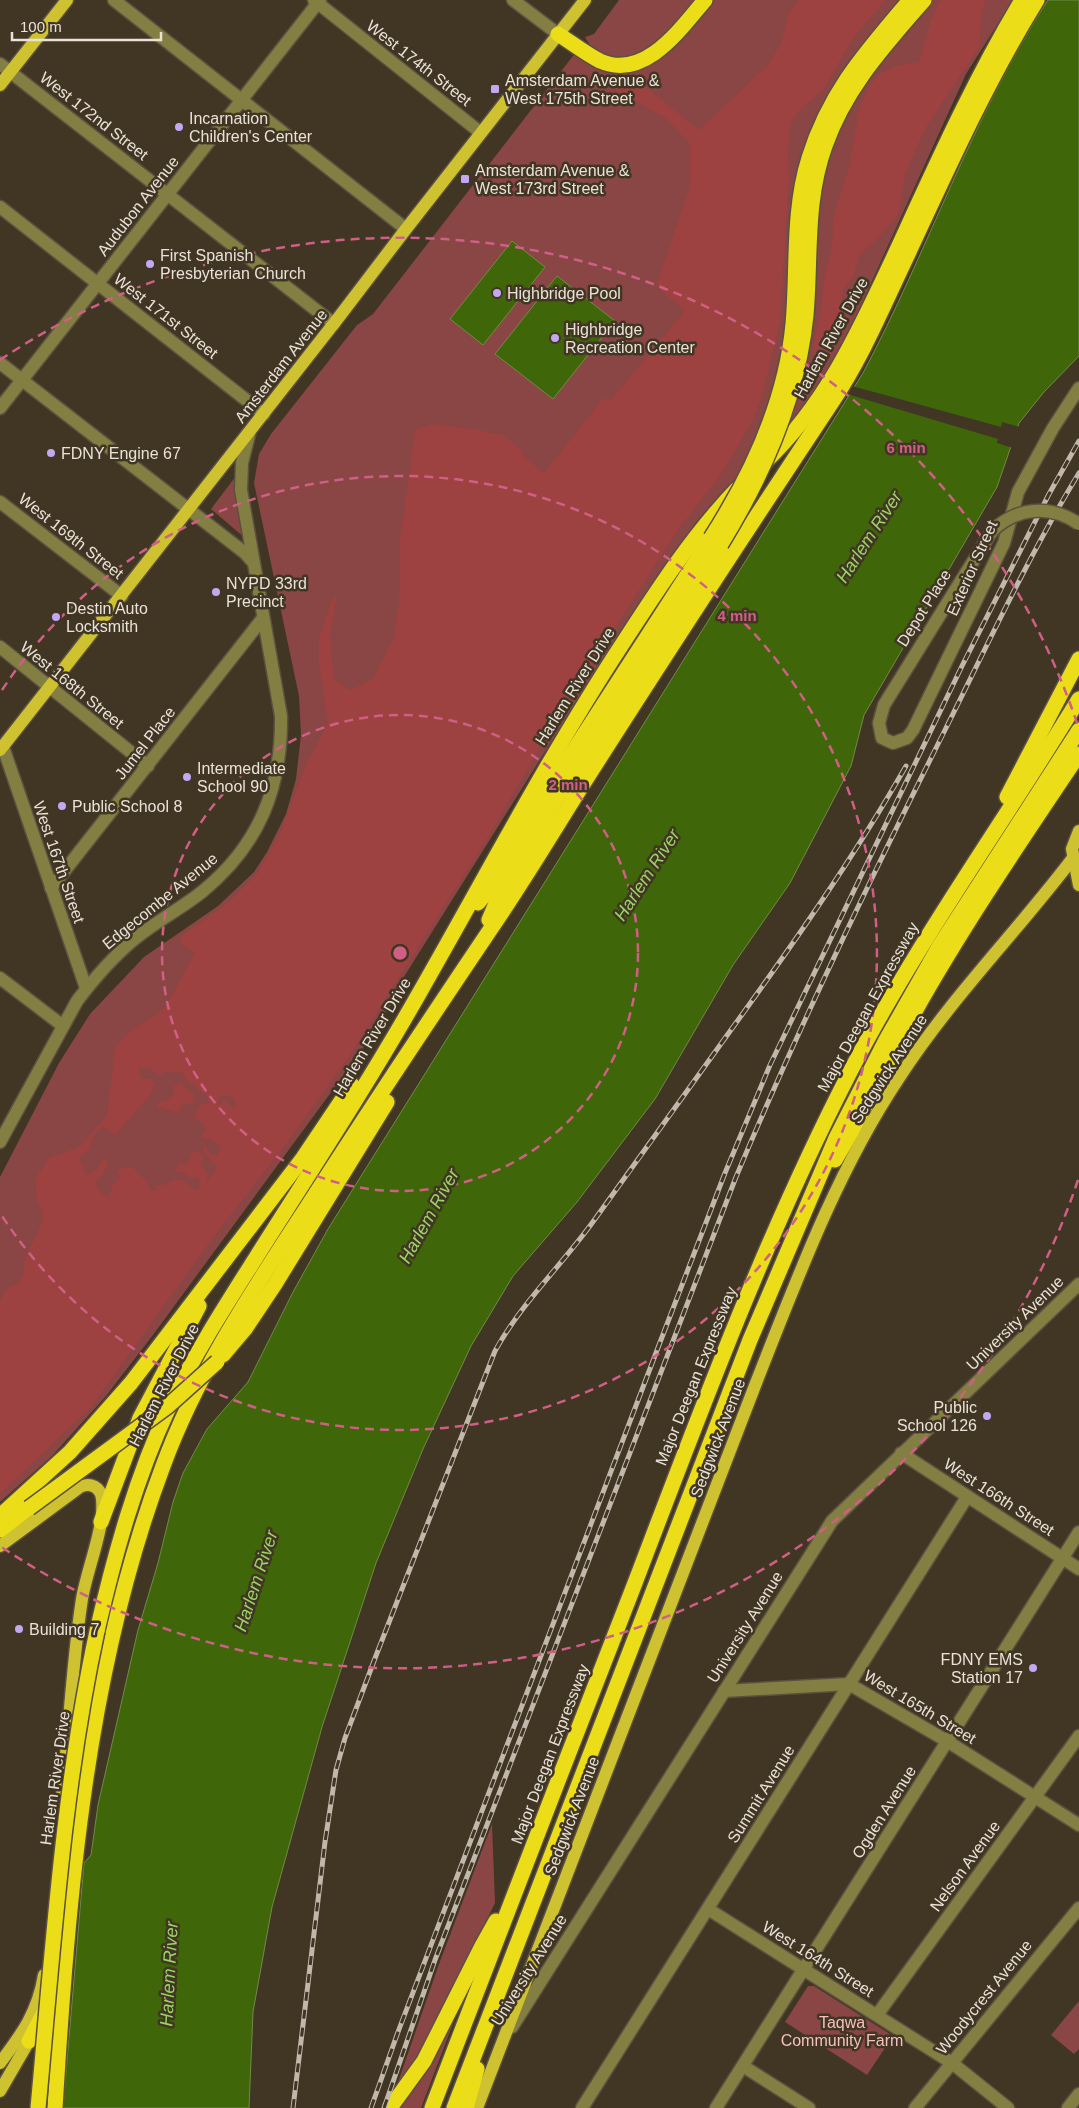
<svg xmlns="http://www.w3.org/2000/svg" width="1079" height="2108" viewBox="0 0 1079 2108" font-family="Helvetica,sans-serif">
<style>
.green{fill:#894644}
.forest{fill:#9d4240;fill-rule:evenodd}
.water{fill:#3f6609;stroke:#728b47}
.pier{fill:#413524}
.lines{fill:none;stroke-linecap:round;stroke-linejoin:round}
.minor-casing{stroke:#5c5141;stroke-width:15}
.major-casing{stroke:#5c5141;stroke-width:15}
.highway-casing{stroke:#5c5141;stroke-width:18}
.minor{stroke:#837e41;stroke-width:12}
.major{stroke:#cec231;stroke-width:12}
.highway{stroke:#ecdd19;stroke-width:15}
.rail-casing{stroke:#c1b8ac;stroke-width:5}
.rail{stroke:#413524;stroke-width:3;stroke-dasharray:9;stroke-linecap:butt}
.minor-bridge-casing{stroke:#5c5141;stroke-width:15;stroke-linecap:butt}
.highway-bridge-casing{stroke:#5c5141;stroke-width:18;stroke-linecap:butt}
.minor-bridge{stroke:#837e41;stroke-width:12}
.highway-bridge{stroke:#ecdd19;stroke-width:15}
.ring{fill:none;stroke:#d05f86;stroke-width:2.5;stroke-dasharray:9 6}
.poi-dot{fill:#c4a7f1;stroke:#413524;stroke-width:2}
.labels{text-anchor:middle;dominant-baseline:central;stroke-width:5;stroke-linejoin:round;paint-order:stroke}
.street-label{font-size:16px;fill:#e9e2d7;stroke:#413524}
.poi-label{font-size:16px;fill:#e9e2d7;stroke:#413524;text-anchor:start}
.park-label{font-size:16px;fill:#f6c1bd;stroke:#413524}
.water-label{font-size:18px;font-style:italic;fill:#9bd365;stroke:#413524}
.centre{fill:#d05f86;stroke:#413524;stroke-width:2.5}
.ring-label{font-size:15px;text-anchor:middle;font-weight:bold;fill:#d05f86;stroke:#413524;stroke-width:5;stroke-linejoin:round;paint-order:stroke}
</style>
<rect width="100%" height="100%" fill="#413524"/>
<!-- green -->
<g class="green">
<path d="M619,0h78c-22,26 -47,63 -86,57 -13,-2 -20,-9 -26,-20l9,-3z"/>
<polygon points="711,0 1013,0 966,74 847,336 813,397 791,425 722,492 696,522 673,554 598,667 402,980 393,998 395,999 357,1057 153,1335 106,1396 52,1456 0,1502 0,1177 59,1063 90,1014 144,957 218,906 254,872 267,852 286,814 296,779 301,735 299,696 254,483 259,454 271,434 357,325 373,314 576,52 633,69"/>
<polygon points="236,476 245,538 211,509"/>
<polygon points="492,1824 495,1903 440,2015 454,2021 421,2108 389,2108 439,1964"/>
<polygon points="808,1986 814,1986 893,2036 867,2075 785,2022"/>
<polygon points="1079,2001 1079,2049 1074,2054 1051,2035"/>
</g>
<!-- forest -->
<g class="forest">
<path d="M800,0h86l-31,35 -32,55 -24,21 -8,11 -3,30 1,27 -9,144 -18,73 -7,20 -33,57 -42,54 -113,174 -74,128 -145,229 -62,86 -71,91 -124,172 -91,87v-193l5,-11 13,-6 5,-10 1,-13 19,-41 -1,-10 -5,-8 -2,-23 14,-21 30,-11 28,-32 8,-69 13,-13 37,-25 30,-55 -14,-10v-7l48,-34 28,-28 23,-41 26,-68 22,-42 -9,-57v-28l12,-36 6,-8 -7,41 4,45 16,10 23,-11 21,-42 5,-37 1,-60 15,-110 17,-6 48,6 25,6 19,16 -2,3 22,18 57,-72 2,-3 8,2 74,-89 -27,-23 -1,-5 33,-97v-42l-24,-26 -52,-29 1,-3 32,2 52,42 69,-65 13,-22 8,-31zM139,1067l10,1 11,8 5,-5 18,2 3,6 22,18 1,7h-9l-6,12 12,11 -4,10 10,3 9,7 -4,9 -7,-2 -6,-10v7l8,13h5l-1,6 -9,11v-8l-6,-9 3,-7 -7,-6 -6,2 -4,12 -8,-1 -4,9 8,-1 6,5h9l3,9 -5,4c-5,-3 -10,-8 -15,-10 -7,-2 -16,6 -25,6l2,4 -7,1 -4,-9 -15,-15h-7l-8,4 4,5 -8,8 -5,13 -9,-6 -3,-10 8,-8 4,-10 -5,-4 -7,12 -10,4 -7,-19 10,-6 5,-16 10,-8 11,9 35,-40 5,-11 -4,-5h-10zM225,1095l8,2 3,8 -4,3 -9,-9 -3,7 -2,-2 1,-8z"/>
<polygon points="941,0 986,0 981,16 980,46 925,129 905,174 898,215 878,238 860,255 853,277 843,290 840,318 821,347 812,352 821,309 825,273 832,248 833,217 850,164 859,108 871,84 879,74 896,66 919,62 931,20"/>
<polygon points="180,1082 194,1095 193,1103 180,1106 179,1113 158,1107 158,1103 166,1101 174,1094 174,1086"/>
</g>
<!-- water -->
<g class="water">
<path d="M1048,0h31v356l-35,36 -25,31 -22,64 -133,228 -13,51 -61,117 -57,82 -78,134 -78,103 -64,74 -42,70 -48,103 -47,114 -54,164 -50,180 -19,105 -4,96h-186l21,-245 7,-8 7,-50 40,-175 20,-67 15,-61 10,-29 24,-44 41,-47 45,-90 35,-63 535,-856c65,-122 109,-256 185,-373z"/>
<polygon points="512,241 545,267 483,345 450,319"/>
<polygon points="557,276 615,321 553,399 495,354"/>
</g>
<!-- pier -->
<polygon class="pier" points="852,386 1001,427 1002,422 1020,427 1013,448 997,443 998,439 847,394"/>
<g class="lines">
<!-- minor casing -->
<g class="minor-casing">
<g id="minor">
<polyline points="114,0 406,229"/>
<polyline points="314,0 481,133"/>
<polyline points="513,0 558,34"/>
<polyline points="0,64 334,324"/>
<polyline points="0,207 264,414"/>
<polyline points="0,363 245,553 253,562"/>
<polyline points="0,408 320,0"/>
<polyline points="0,502 122,596"/>
<polyline points="0,647 148,766"/>
<polyline points="884,705 879,723 882,738 893,743 907,738 913,730 1004,543 1018,492 1053,428 1079,388"/>
<polyline points="3,747 86,988"/>
<polyline points="51,888 263,618"/>
<polyline points="0,978 63,1026"/>
<path d="M0,1142l77,-141c16,-21 34,-42 54,-59 23,-20 50,-33 72,-51 56,-46 79,-103 78,-175l-40,-226 1,-27 8,-32"/>
<polyline points="901,1453 1079,1569"/>
<polyline points="724,1691 849,1684 947,1741 1079,1825"/>
<polyline points="708,1909 952,2063 1008,2108"/>
<polyline points="877,2015 1079,1736"/>
<polyline points="512,2027 832,1521 1079,1284"/>
<polyline points="743,2066 809,2108"/>
<polyline points="582,2108 967,1497"/>
<polyline points="716,2108 1079,1532"/>
<polyline points="915,2108 1079,1908"/>
<polyline points="1068,2108 1079,2094"/>
</g>
</g>
<!-- major casing -->
<g class="major-casing">
<g id="major">
<polyline points="0,85 67,0"/>
<polyline points="0,750 339,317 406,229 585,0"/>
<polyline points="1079,831 1072,849 1079,885"/>
<path d="M0,1546l80,-59c10,-5 21,0 22,12 3,29 -15,70 -20,100 -10,65 -13,132 -20,197"/>
<path d="M0,2063c22,-29 38,-51 44,-88"/>
<polyline points="0,2091 29,2041 21,2035"/>
<path d="M477,2108l279,-725c41,-104 81,-212 143,-305 51,-79 117,-145 174,-220"/>
</g>
</g>
<!-- highway casing -->
<g class="highway-casing">
<g id="highway">
<path d="M558,34c14,9 28,20 42,27 45,20 81,-33 105,-61"/>
<path d="M764,463c63,-59 97,-136 133,-213 39,-85 77,-170 125,-250"/>
<polyline points="1007,797 1079,659"/>
<polyline points="478,903 493,885 570,756 711,538"/>
<polyline points="489,920 497,901 554,803 721,544"/>
<path d="M835,1160c29,-47 51,-98 79,-147 50,-89 108,-174 165,-259"/>
<polyline points="223,1355 245,1329 275,1284 387,1102"/>
<polyline points="0,1516 70,1452 131,1383 303,1158 352,1085"/>
<polyline points="101,1522 140,1418 199,1306"/>
<polyline points="0,1530 29,1508"/>
<path d="M97,1631c18,-78 39,-154 73,-226 25,-52 56,-100 87,-149 55,-87 112,-174 163,-264 67,-117 129,-236 203,-349 35,-54 69,-107 114,-154"/>
<polyline points="29,2041 47,2007"/>
<path d="M55,2108c13,-214 32,-440 108,-642 34,-93 90,-176 144,-259 60,-93 121,-185 183,-277 36,-52 68,-107 102,-160 79,-124 159,-246 240,-368 31,-46 52,-98 76,-148 40,-86 79,-173 129,-254"/>
<polyline points="390,2108 424,2061 482,1946 496,1921"/>
<path d="M432,2108c67,-176 135,-350 203,-525 66,-173 130,-346 215,-511 67,-130 153,-248 229,-373"/>
<polyline points="454,2108 750,1340 836,1138 886,1040 940,945 1079,730"/>
<polyline points="466,2108 477,2069"/>
</g>
</g>
<!-- minor -->
<use href="#minor" class="minor"/>
<!-- major -->
<use href="#major" class="major"/>
<!-- highway -->
<use href="#highway" class="highway"/>
<!-- rail casing -->
<g class="rail-casing">
<g id="rail">
<path d="M293,2108l32,-266 11,-72 9,-32 32,-85 118,-302c27,-49 68,-87 100,-132 45,-62 89,-124 133,-185 63,-87 125,-175 178,-268"/>
<polyline points="371,2108 398,2032 659,1345 725,1173 770,1065 962,666 1049,494 1079,441"/>
<path d="M384,2108l51,-148 301,-783c64,-153 136,-301 210,-449 43,-86 83,-173 133,-255"/>
</g>
</g>
<!-- rail -->
<use href="#rail" class="rail"/>
<!-- minor-bridge casing -->
<g class="minor-bridge-casing">
<path id="minor-bridge" d="M884,705l108,-174c25,-24 58,-27 87,-7"/>
</g>
<!-- highway-bridge casing -->
<g class="highway-bridge-casing">
<g id="highway-bridge">
<path d="M711,538c41,-64 75,-138 82,-214 5,-55 -1,-112 16,-166 21,-67 57,-106 101,-158"/>
<path d="M721,544c43,-70 77,-147 85,-229 5,-58 -1,-114 19,-169 20,-58 60,-101 99,-146"/>
<polyline points="29,1508 168,1406 217,1362"/>
<path d="M38,2108c15,-160 25,-320 59,-477"/>
</g>
</g>
<!-- minor-bridge -->
<use href="#minor-bridge" class="minor-bridge"/>
<!-- highway-bridge -->
<use href="#highway-bridge" class="highway-bridge"/>
</g>
<!-- distance rings -->
<g class="ring">
<circle cx="400" cy="953" r="238"/>
<path d="M2 690A477 477 0 1 1 2 1216"/>
<path d="M1078 1180A715 715 0 0 1 0 1546M0 360A715 715 0 0 1 1078 726"/>
</g>
<!-- markers -->
<g class="poi-dot">
<rect x="490" y="84" width="10" height="10" rx="2.5"/>
<circle cx="179" cy="127" r="5"/>
<rect x="460" y="174" width="10" height="10" rx="2.5"/>
<circle cx="150" cy="264" r="5"/>
<circle cx="497" cy="293" r="5"/>
<circle cx="555" cy="338" r="5"/>
<circle cx="51" cy="453" r="5"/>
<circle cx="216" cy="592" r="5"/>
<circle cx="56" cy="617" r="5"/>
<circle cx="187" cy="777" r="5"/>
<circle cx="62" cy="806" r="5"/>
<circle cx="987" cy="1416" r="5"/>
<circle cx="19" cy="1629" r="5"/>
<circle cx="1033" cy="1668" r="5"/>
</g>
<g class="labels">
<!-- street labels -->
<g class="street-label">
<text transform="translate(419 63) rotate(38)">West 174th Street</text>
<text transform="translate(94 116) rotate(38)">West 172nd Street</text>
<text transform="translate(138 206) rotate(-52)">Audubon Avenue</text>
<text transform="translate(166 316) rotate(38)">West 171st Street</text>
<text transform="translate(831 338) rotate(-61)">Harlem River Drive</text>
<text transform="translate(281 366) rotate(-52)">Amsterdam Avenue</text>
<text transform="translate(71 536) rotate(38)">West 169th Street</text>
<text transform="translate(972 568) rotate(-66)">Exterior Street</text>
<text transform="translate(924 608) rotate(-58)">Depot Place</text>
<text transform="translate(72 685) rotate(39)">West 168th Street</text>
<text transform="translate(575 686) rotate(-58)">Harlem River Drive</text>
<text transform="translate(145 743) rotate(-52)">Jumel Place</text>
<text transform="translate(59 862) rotate(71)">West 167th Street</text>
<text transform="translate(160 901) rotate(-39)">Edgecombe Avenue</text>
<text transform="translate(868 1007) rotate(-61)">Major Deegan Expressway</text>
<text transform="translate(372 1037) rotate(-59)">Harlem River Drive</text>
<text transform="translate(889 1069) rotate(-57)">Sedgwick Avenue</text>
<text transform="translate(1015 1323) rotate(-44)">University Avenue</text>
<text transform="translate(696 1376) rotate(-68)">Major Deegan Expressway</text>
<text transform="translate(164 1385) rotate(-63)">Harlem River Drive</text>
<text transform="translate(718 1438) rotate(-69)">Sedgwick Avenue</text>
<text transform="translate(999 1497) rotate(33)">West 166th Street</text>
<text transform="translate(745 1627) rotate(-58)">University Avenue</text>
<text transform="translate(920 1707) rotate(31)">West 165th Street</text>
<text transform="translate(550 1754) rotate(-69)">Major Deegan Expressway</text>
<text transform="translate(55 1778) rotate(-82)">Harlem River Drive</text>
<text transform="translate(761 1794) rotate(-58)">Summit Avenue</text>
<text transform="translate(884 1812) rotate(-58)">Ogden Avenue</text>
<text transform="translate(572 1816) rotate(-69)">Sedgwick Avenue</text>
<text transform="translate(965 1866) rotate(-54)">Nelson Avenue</text>
<text transform="translate(818 1959) rotate(32)">West 164th Street</text>
<text transform="translate(529 1970) rotate(-58)">University Avenue</text>
<text transform="translate(984 1997) rotate(-51)">Woodycrest Avenue</text>
</g>
<!-- poi labels -->
<g class="poi-label">
<text x="505" y="80">Amsterdam Avenue &amp;<tspan x="505" dy="18">West 175th Street</tspan></text>
<text x="189" y="118">Incarnation<tspan x="189" dy="18">Children's Center</tspan></text>
<text x="475" y="170">Amsterdam Avenue &amp;<tspan x="475" dy="18">West 173rd Street</tspan></text>
<text x="160" y="255">First Spanish<tspan x="160" dy="18">Presbyterian Church</tspan></text>
<text x="507" y="293">Highbridge Pool</text>
<text x="565" y="329">Highbridge<tspan x="565" dy="18">Recreation Center</tspan></text>
<text x="61" y="453">FDNY Engine 67</text>
<text x="226" y="583">NYPD 33rd<tspan x="226" dy="18">Precinct</tspan></text>
<text x="66" y="608">Destin Auto<tspan x="66" dy="18">Locksmith</tspan></text>
<text x="197" y="768">Intermediate<tspan x="197" dy="18">School 90</tspan></text>
<text x="72" y="806">Public School 8</text>
<text x="977" y="1407" text-anchor="end">Public<tspan x="977" dy="18">School 126</tspan></text>
<text x="29" y="1629">Building 7</text>
<text x="1023" y="1659" text-anchor="end">FDNY EMS<tspan x="1023" dy="18">Station 17</tspan></text>
</g>
<!-- park labels -->
<g class="park-label">
<text x="842" y="2022">Taqwa<tspan x="842" dy="18">Community Farm</tspan></text>
</g>
<!-- water labels -->
<g class="water-label">
<text transform="translate(869 537) rotate(-57)">Harlem River</text>
<text transform="translate(647 875) rotate(-57)">Harlem River</text>
<text transform="translate(429 1216) rotate(-61)">Harlem River</text>
<text transform="translate(256 1581) rotate(-72)">Harlem River</text>
<text transform="translate(169 1974) rotate(-87)">Harlem River</text>
</g>
</g>
<circle cx="400" cy="953" r="8" class="centre"/>
<g class="ring-label">
<text x="906" y="453">6 min</text>
<text x="737" y="621">4 min</text>
<text x="568" y="790">2 min</text>
</g>
<!-- scale -->
<path d="M12 32v8h149v-8" fill="none" stroke="#e9e2d7" stroke-width="2.5"/>
<text x="20" y="32" font-size="15" fill="#e9e2d7" stroke="#413524" stroke-width="4" paint-order="stroke">100 m</text>
</svg>
